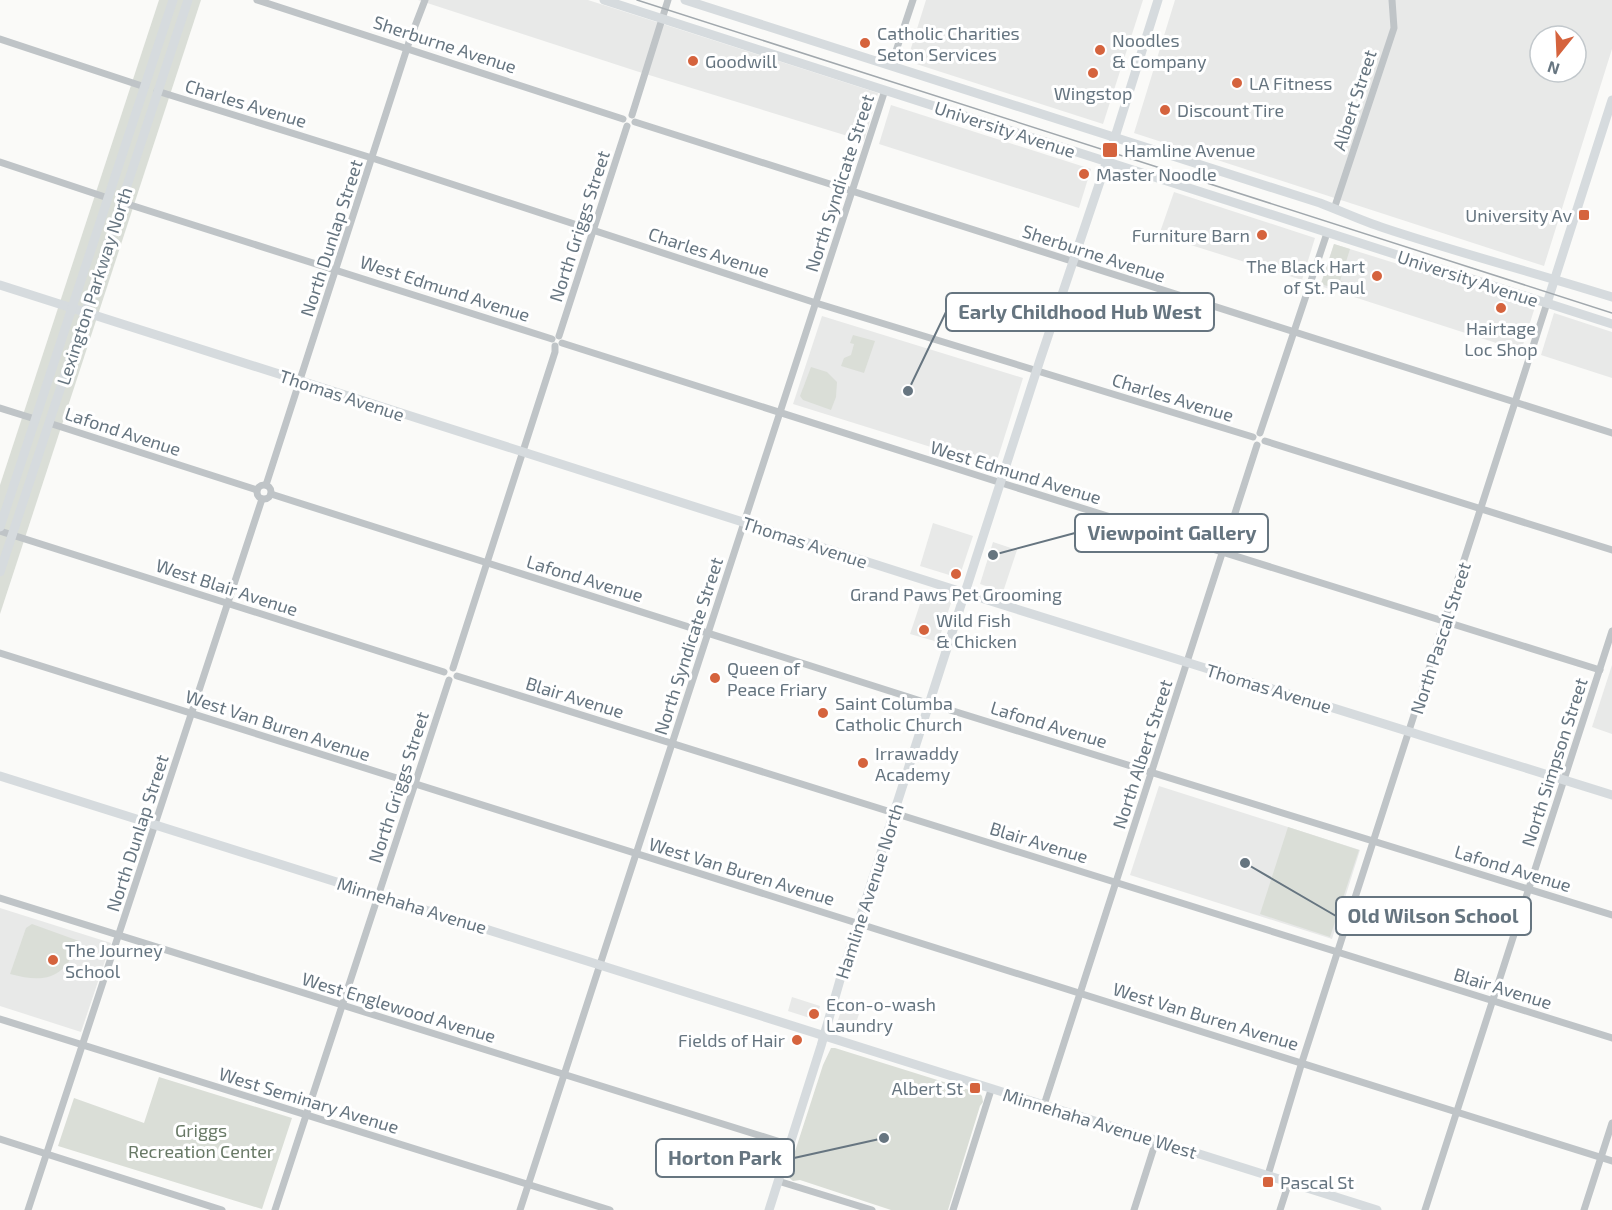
<svg xmlns="http://www.w3.org/2000/svg" width="1612" height="1210" viewBox="0 0 1612 1210" font-family="'Exo 2',sans-serif">
<style>
.built{fill:#e8e9e8;fill-rule:evenodd}
.green{fill:#daded7}
.lines{fill:none;stroke-linecap:round;stroke-linejoin:round}
.street{stroke:#bfc4c7;stroke-width:7}
.secondary{stroke:#d6dbde;stroke-width:9}
.tram{stroke:#a1a8ad;stroke-width:1.5}
.poi-dot{fill:#d5633d;stroke:#fff;stroke-width:2}
.labels{text-anchor:middle;dominant-baseline:central;stroke-width:6;stroke-linejoin:round;paint-order:stroke}
.poi-label{font-size:18px;fill:#667580;stroke:#fff;text-anchor:start}
.street-label{font-size:18px;fill:#667580;stroke:#fff}
.park-label{font-size:18px;fill:#687966;stroke:#fff}
.leader{fill:none;stroke:#667580;stroke-width:2}
.callout-dot{fill:#667580;stroke:#fff;stroke-width:2}
.callout{fill:#fff;stroke:#667580;stroke-width:2}
.callout-label{font-size:20px;text-anchor:middle;font-weight:bold;fill:#667580}
</style>
<rect width="100%" height="100%" fill="#fafaf8"/>
<!-- built -->
<g class="built">
<polygon points="418,0 588,0 878,93 864,141 636,71"/>
<polygon points="926,0 1143,0 1103,124 907,61"/>
<path d="M1175,0h437v49l-68,217 -410,-133zM1540,36h36v36h-36z"/>
<polygon points="891,105 1091,169 1079,208 879,144"/>
<polygon points="1174,192 1315,238 1302,280 1159,235"/>
<polygon points="1334,244 1535,307 1521,351 1320,286"/>
<polygon points="1554,313 1612,332 1612,378 1541,355"/>
<polygon points="822,316 1023,378 995,467 793,404"/>
<polygon points="933,523 973,536 959,578 920,566"/>
<polygon points="993,542 1017,550 1003,592 980,584"/>
<polygon points="924,592 952,600 938,642 910,634"/>
<polygon points="1612,665 1612,734 1592,727"/>
<polygon points="1159,786 1360,850 1332,939 1130,875"/>
<polygon points="0,908 111,943 81,1032 0,1006"/>
<polygon points="792,997 820,1006 816,1020 788,1011"/>
<polygon points="843,1005 860,1011 853,1032 836,1026"/>
</g>
<!-- green -->
<g class="green">
<polygon points="159,0 201,0 0,614 0,485"/>
<polygon points="1334,244 1350,249 1340,281 1364,289 1362,297 1321,284"/>
<polygon points="853,335 875,341 864,373 841,366 844,358 851,355 854,344 850,343"/>
<polygon points="811,367 827,372 837,382 836,397 831,410 803,400 800,396"/>
<polygon points="1288,827 1359,850 1330,937 1260,914"/>
<path d="M32,924l47,17c-14,37 -32,43 -69,33l16,-46z"/>
<polygon points="831,1048 835,1048 979,1093 982,1096 983,1102 980,1106 948,1210 891,1210 800,1180 793,1181 787,1176 823,1065"/>
<polygon points="159,1077 292,1118 262,1209 58,1146 74,1098 144,1123"/>
</g>
<g class="lines">
<!-- street -->
<g class="street">
<polyline points="257,0 623,119"/>
<polyline points="0,39 145,87"/>
<polyline points="891,66 913,0"/>
<polyline points="157,91 372,158 816,303 1253,437"/>
<polyline points="632,115 668,0"/>
<polyline points="635,122 1612,433"/>
<polyline points="0,162 108,198"/>
<polyline points="121,202 552,339"/>
<polyline points="1334,209 1394,28 1392,0"/>
<polyline points="559,336 627,126"/>
<polyline points="562,343 992,480 1600,670"/>
<polyline points="0,408 35,419"/>
<polyline points="49,423 257,490"/>
<polyline points="1260,433 1327,233"/>
<polyline points="1265,441 1612,550"/>
<circle cx="264" cy="492" r="7"/>
<polyline points="266,485 410,39 425,0"/>
<polyline points="271,494 921,701 1612,915"/>
<polyline points="0,531 444,672"/>
<polyline points="0,653 1612,1161"/>
<polyline points="453,668 555,352 555,346"/>
<polyline points="457,676 1612,1038"/>
<polyline points="0,898 790,1145"/>
<polyline points="0,1019 610,1210"/>
<polyline points="1044,1105 1257,445"/>
<polyline points="0,1139 222,1210"/>
<polyline points="1268,1175 1302,1062 1547,303"/>
<polyline points="778,1181 872,1210"/>
<polyline points="28,1210 262,499"/>
<polyline points="275,1210 449,680"/>
<polyline points="520,1210 885,90"/>
<polyline points="953,1210 991,1090"/>
<polyline points="1134,1210 1156,1141"/>
<polyline points="1280,1210 1289,1182"/>
<polyline points="1425,1210 1612,631"/>
<polyline points="1584,1210 1612,1123"/>
</g>
<!-- secondary -->
<g class="secondary">
<polyline points="604,0 1612,324"/>
<path d="M685,0l635,203c21,8 42,18 64,25 75,25 152,45 228,69"/>
<polyline points="0,285 965,593 1612,795"/>
<polyline points="1547,303 1612,100"/>
<polyline points="0,527 173,0"/>
<polyline points="0,572 188,0"/>
<polyline points="0,776 1377,1210"/>
<polyline points="769,1210 821,1046 840,980 1040,360 1115,137 1158,0"/>
</g>
<!-- tram -->
<polyline class="tram" points="637,0 1612,313"/>
</g>
<!-- markers -->
<g class="poi-dot">
<circle cx="865" cy="43" r="6"/>
<circle cx="1100" cy="50" r="6"/>
<circle cx="693" cy="61" r="6"/>
<circle cx="1093" cy="73" r="6"/>
<circle cx="1237" cy="83" r="6"/>
<circle cx="1165" cy="110" r="6"/>
<rect x="1102" y="142" width="16" height="16" rx="3"/>
<circle cx="1084" cy="174" r="6"/>
<rect x="1578" y="209" width="12" height="12" rx="3"/>
<circle cx="1262" cy="235" r="6"/>
<circle cx="1377" cy="276" r="6"/>
<circle cx="1501" cy="308" r="6"/>
<circle cx="956" cy="574" r="6"/>
<circle cx="924" cy="630" r="6"/>
<circle cx="715" cy="678" r="6"/>
<circle cx="823" cy="713" r="6"/>
<circle cx="863" cy="763" r="6"/>
<circle cx="53" cy="960" r="6"/>
<circle cx="814" cy="1014" r="6"/>
<circle cx="797" cy="1040" r="6"/>
<rect x="969" y="1082" width="12" height="12" rx="3"/>
<rect x="1262" y="1176" width="12" height="12" rx="3"/>
</g>
<g class="labels">
<!-- poi labels -->
<g class="poi-label">
<text x="877" y="33">Catholic Charities<tspan x="877" dy="21">Seton Services</tspan></text>
<text x="1112" y="40">Noodles<tspan x="1112" dy="21">&amp; Company</tspan></text>
<text x="705" y="61">Goodwill</text>
<text x="1249" y="83">LA Fitness</text>
<text x="1093" y="93" text-anchor="middle">Wingstop</text>
<text x="1177" y="110">Discount Tire</text>
<text x="1124" y="150">Hamline Avenue</text>
<text x="1096" y="174">Master Noodle</text>
<text x="1572" y="215" text-anchor="end">University Av</text>
<text x="1250" y="235" text-anchor="end">Furniture Barn</text>
<text x="1365" y="266" text-anchor="end">The Black Hart<tspan x="1365" dy="21">of St. Paul</tspan></text>
<text x="1501" y="328" text-anchor="middle">Hairtage<tspan x="1501" dy="21">Loc Shop</tspan></text>
<text x="956" y="594" text-anchor="middle">Grand Paws Pet Grooming</text>
<text x="936" y="620">Wild Fish<tspan x="936" dy="21">&amp; Chicken</tspan></text>
<text x="727" y="668">Queen of<tspan x="727" dy="21">Peace Friary</tspan></text>
<text x="835" y="703">Saint Columba<tspan x="835" dy="21">Catholic Church</tspan></text>
<text x="875" y="753">Irrawaddy<tspan x="875" dy="21">Academy</tspan></text>
<text x="65" y="950">The Journey<tspan x="65" dy="21">School</tspan></text>
<text x="826" y="1004">Econ-o-wash<tspan x="826" dy="21">Laundry</tspan></text>
<text x="785" y="1040" text-anchor="end">Fields of Hair</text>
<text x="963" y="1088" text-anchor="end">Albert St</text>
<text x="1280" y="1182">Pascal St</text>
</g>
<!-- street labels -->
<g class="street-label">
<text transform="translate(445 44) rotate(18)">Sherburne Avenue</text>
<text transform="translate(1354 100) rotate(-72)">Albert Street</text>
<text transform="translate(246 103) rotate(17)">Charles Avenue</text>
<text transform="translate(1005 129) rotate(18)">University Avenue</text>
<text transform="translate(839 183) rotate(-72)">North Syndicate Street</text>
<text transform="translate(579 226) rotate(-72)">North Griggs Street</text>
<text transform="translate(331 238) rotate(-72)">North Dunlap Street</text>
<text transform="translate(709 252) rotate(18)">Charles Avenue</text>
<text transform="translate(1094 253) rotate(18)">Sherburne Avenue</text>
<text transform="translate(1468 278) rotate(18)">University Avenue</text>
<text transform="translate(94 286) rotate(-72)">Lexington Parkway North</text>
<text transform="translate(445 288) rotate(18)">West Edmund Avenue</text>
<text transform="translate(342 395) rotate(18)">Thomas Avenue</text>
<text transform="translate(1173 397) rotate(17)">Charles Avenue</text>
<text transform="translate(123 431) rotate(18)">Lafond Avenue</text>
<text transform="translate(1016 472) rotate(17)">West Edmund Avenue</text>
<text transform="translate(805 542) rotate(18)">Thomas Avenue</text>
<text transform="translate(585 578) rotate(17)">Lafond Avenue</text>
<text transform="translate(227 587) rotate(18)">West Blair Avenue</text>
<text transform="translate(1440 638) rotate(-72)">North Pascal Street</text>
<text transform="translate(688 646) rotate(-72)">North Syndicate Street</text>
<text transform="translate(1269 688) rotate(17)">Thomas Avenue</text>
<text transform="translate(575 697) rotate(17)">Blair Avenue</text>
<text transform="translate(1049 724) rotate(17)">Lafond Avenue</text>
<text transform="translate(278 725) rotate(18)">West Van Buren Avenue</text>
<text transform="translate(1142 754) rotate(-72)">North Albert Street</text>
<text transform="translate(1554 762) rotate(-72)">North Simpson Street</text>
<text transform="translate(398 787) rotate(-72)">North Griggs Street</text>
<text transform="translate(137 833) rotate(-72)">North Dunlap Street</text>
<text transform="translate(1039 842) rotate(17)">Blair Avenue</text>
<text transform="translate(1513 868) rotate(17)">Lafond Avenue</text>
<text transform="translate(742 871) rotate(17)">West Van Buren Avenue</text>
<text transform="translate(869 891) rotate(-72)">Hamline Avenue North</text>
<text transform="translate(412 905) rotate(17)">Minnehaha Avenue</text>
<text transform="translate(1503 988) rotate(17)">Blair Avenue</text>
<text transform="translate(399 1007) rotate(17)">West Englewood Avenue</text>
<text transform="translate(1206 1016) rotate(17)">West Van Buren Avenue</text>
<text transform="translate(309 1100) rotate(17)">West Seminary Avenue</text>
<text transform="translate(1100 1123) rotate(17)">Minnehaha Avenue West</text>
</g>
<!-- park labels -->
<g class="park-label">
<text x="201" y="1130">Griggs<tspan x="201" dy="21">Recreation Center</tspan></text>
</g>
</g>
<!-- callouts -->
<path class="leader" d="M908 391L946 312M993 555L1075 533M1245 863L1336 916M884 1138L794 1158"/>
<g class="callout-dot">
<circle cx="908" cy="391" r="6"/>
<circle cx="993" cy="555" r="6"/>
<circle cx="1245" cy="863" r="6"/>
<circle cx="884" cy="1138" r="6"/>
</g>
<g class="callout">
<rect x="946" y="293" width="268" height="38" rx="6"/>
<rect x="1075" y="514" width="193" height="38" rx="6"/>
<rect x="1336" y="897" width="195" height="38" rx="6"/>
<rect x="656" y="1139" width="138" height="38" rx="6"/>
</g>
<g class="callout-label">
<text x="1080" y="319">Early Childhood Hub West</text>
<text x="1172" y="540">Viewpoint Gallery</text>
<text x="1433" y="923">Old Wilson School</text>
<text x="725" y="1165">Horton Park</text>
</g>
<!-- north arrow -->
<g transform="translate(1558 54) rotate(198)"><circle r="28" fill="#ffffff" stroke="#c2c8cc" stroke-width="1.5"/>
<path d="M0-4.5L10 22L0 15L-10 22Z" fill="#d5633d"/>
<text y="-9" font-size="16" font-weight="bold" text-anchor="middle" fill="#667580">N</text>
</g>
</svg>
